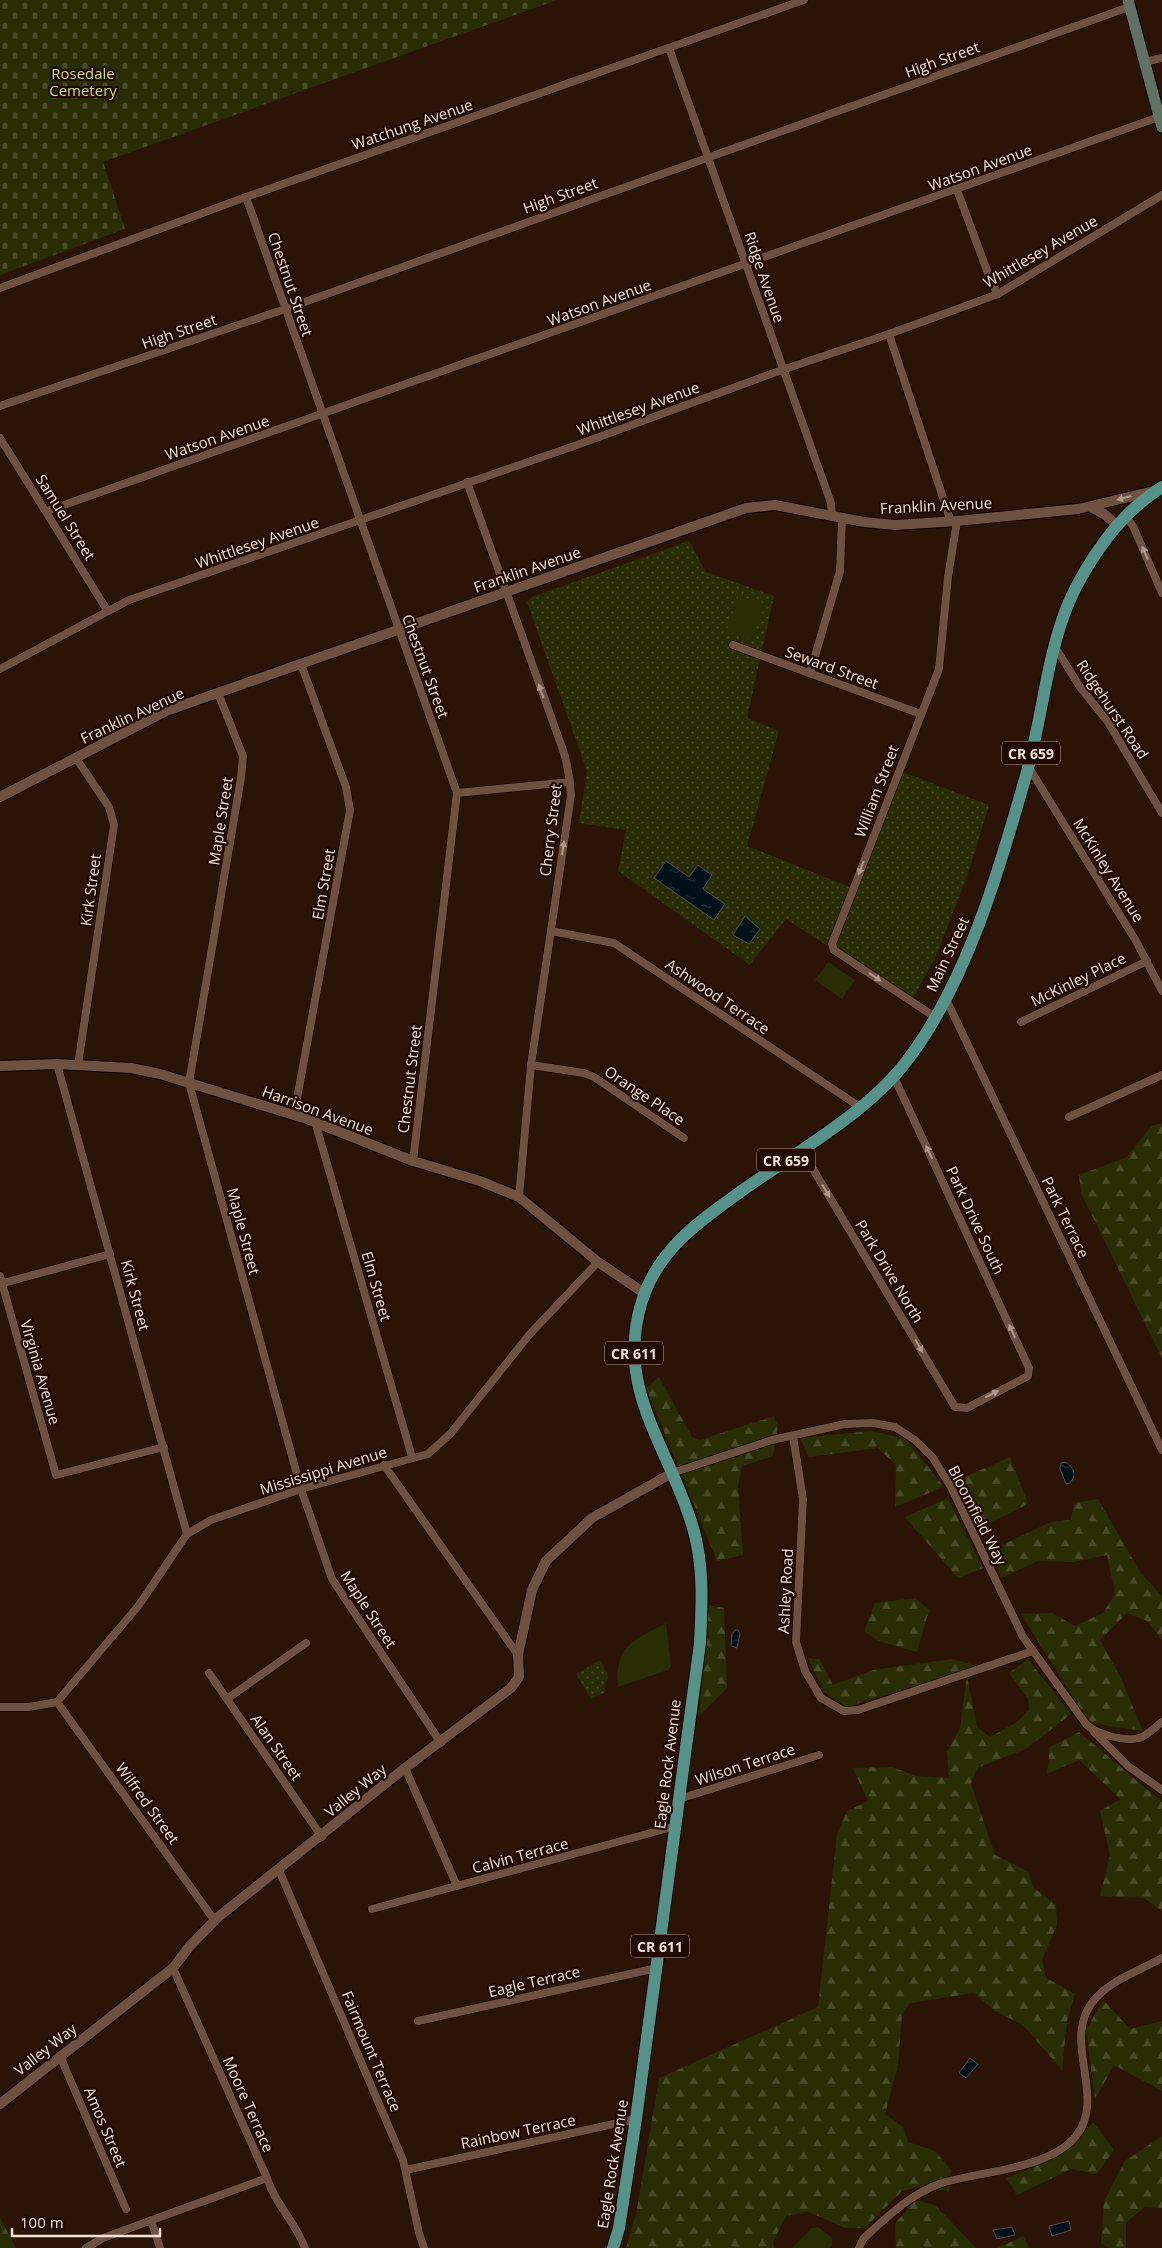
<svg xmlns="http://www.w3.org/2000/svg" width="1162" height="2248" viewBox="0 0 1162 2248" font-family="'Open Sans',sans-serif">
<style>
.grass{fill:url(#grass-dots)}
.forest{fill:url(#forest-firs)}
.cemetery{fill:url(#cemetery-stones)}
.garden{fill:#282d04}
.water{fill:url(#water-ripples);stroke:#494f51}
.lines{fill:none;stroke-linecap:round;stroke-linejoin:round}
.minor-casing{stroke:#120100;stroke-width:9}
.tertiary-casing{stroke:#120100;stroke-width:12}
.secondary-casing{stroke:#120100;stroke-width:13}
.primary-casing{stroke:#120100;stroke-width:14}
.minor{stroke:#6e5141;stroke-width:8}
.tertiary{stroke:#6e5141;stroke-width:10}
.secondary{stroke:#617165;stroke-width:11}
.primary{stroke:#55928a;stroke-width:12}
.oneway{fill:#b0998c}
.labels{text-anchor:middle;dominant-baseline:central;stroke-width:4.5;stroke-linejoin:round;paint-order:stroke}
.shield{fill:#210b01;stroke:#b3a197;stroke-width:1}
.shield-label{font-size:14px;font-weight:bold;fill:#f2e1d7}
.street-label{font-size:15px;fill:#f2e1d7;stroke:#210b01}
.park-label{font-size:15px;fill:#ccdc84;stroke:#210b01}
</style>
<defs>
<pattern id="grass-dots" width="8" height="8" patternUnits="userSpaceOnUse" patternTransform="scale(1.25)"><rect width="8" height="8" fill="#282d04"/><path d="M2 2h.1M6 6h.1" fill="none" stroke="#484b28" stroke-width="1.8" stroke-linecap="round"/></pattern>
<pattern id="forest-firs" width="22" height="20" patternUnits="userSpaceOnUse" patternTransform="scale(1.25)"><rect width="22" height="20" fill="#282d04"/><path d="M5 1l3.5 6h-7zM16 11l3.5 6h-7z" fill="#484b28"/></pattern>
<pattern id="cemetery-stones" width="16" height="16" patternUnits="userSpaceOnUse" patternTransform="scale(1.25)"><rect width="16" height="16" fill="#282d04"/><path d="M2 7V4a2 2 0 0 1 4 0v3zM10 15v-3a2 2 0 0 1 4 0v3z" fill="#484b28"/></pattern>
<pattern id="water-ripples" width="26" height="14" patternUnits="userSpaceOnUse" patternTransform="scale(1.25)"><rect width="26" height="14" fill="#001018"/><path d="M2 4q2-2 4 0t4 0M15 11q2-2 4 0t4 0" fill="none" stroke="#263239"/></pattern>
</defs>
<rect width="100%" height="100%" fill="#2b1406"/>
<!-- grass -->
<g class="grass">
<polygon points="689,541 706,572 774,596 747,718 779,731 747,846 852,888 898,770 989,805 968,874 936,956 912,1000 786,919 750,965 618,871 626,830 579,823 587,771 527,602 532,597"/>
<polygon points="600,1660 608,1675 604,1693 591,1699 576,1674"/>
</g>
<!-- forest -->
<g class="forest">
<polygon points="1162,1123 1162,1358 1081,1193 1079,1175 1127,1157 1151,1126"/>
<polygon points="659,1377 692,1437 700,1440 774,1416 778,1426 773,1456 742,1466 738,1486 743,1555 717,1561 646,1388"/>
<polygon points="871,1431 906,1439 944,1487 895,1507 896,1465 878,1448 809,1457 800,1438"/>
<polygon points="1010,1457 1028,1504 976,1530 953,1482"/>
<polygon points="948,1498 983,1568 958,1578 905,1517"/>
<polygon points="1098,1499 1140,1572 1162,1596 1162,1640 1147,1621 1127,1613 1100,1640 1121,1678 1143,1731 1089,1723 1021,1614 1052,1613 1075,1626 1103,1613 1115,1594 1107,1555 1073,1562 1038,1561 1001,1578 991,1550 1051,1522 1071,1520 1074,1503"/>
<polygon points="915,1598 929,1610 917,1652 878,1641 864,1631 875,1603"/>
<polygon points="708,1605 724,1608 727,1688 699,1716"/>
<polygon points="808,1658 819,1659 833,1685 873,1670 952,1659 978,1666 847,1707 824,1692"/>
<polygon points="1028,1659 1071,1714 1026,1749 977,1768 971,1784 995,1855 1029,1872 1033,1887 1056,1905 1057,1925 1042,1960 1046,1978 1075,1994 1067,2021 1062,2070 1023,2025 995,2011 974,1993 910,2003 902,2015 898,2065 885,2114 903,2127 908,2142 935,2151 951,2170 949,2192 923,2186 902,2191 865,2228 845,2228 809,2212 786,2216 773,2242 774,2248 626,2248 636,2214 659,2078 818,2007 837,1834 847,1811 868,1801 853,1768 892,1767 916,1776 949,1778 947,1752 960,1728 967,1676 977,1727 990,1737 1017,1722 1029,1710 1028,1699 1009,1673"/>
<polygon points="1079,1732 1162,1802 1162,1911 1144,1898 1100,1896 1110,1855 1100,1811 1120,1799 1079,1760 1047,1774 1050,1747"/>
<polygon points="1103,2000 1130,2029 1162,2021 1162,2091 1114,2065 1095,2099 1086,2030"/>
<path d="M1093,2122l21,28 -17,24 -26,-5 -54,26 -11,-17c39,-15 61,-21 87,-56z"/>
<polygon points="1162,2136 1162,2208 1144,2207 1126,2223 1126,2248 1109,2248 1101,2243 1104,2201 1125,2161"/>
<polygon points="915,2200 935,2205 976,2248 896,2248 895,2224"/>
<polygon points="0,2218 16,2248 0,2248"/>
<polygon points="1023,2236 1030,2248 998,2248"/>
</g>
<!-- cemetery -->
<polygon class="cemetery" points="0,0 557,0 103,162 125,229 0,275"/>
<!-- garden -->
<g class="garden">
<polygon points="739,595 765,605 752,640 726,631"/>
<polygon points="828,962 855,980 842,999 815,980"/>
<path d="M666,1623l5,43 -3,4 -50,17c-3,-43 14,-45 48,-64z"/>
<polygon points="818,2227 832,2238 832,2245 829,2248 792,2248 812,2228"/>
</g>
<!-- water -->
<g class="water">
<polygon points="666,861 689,877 698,865 712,875 703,889 725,904 714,920 654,878"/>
<polygon points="745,916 760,929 749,944 733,935"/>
<path d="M1065,1462c9,5 12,13 5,21l-4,1 -6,-15 1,-6z"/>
<polygon points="735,1630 738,1630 740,1634 737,1648 731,1646 732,1634"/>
<polygon points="970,2058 978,2064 966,2078 959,2073"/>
<polygon points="1069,2221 1071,2230 1052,2236 1049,2226"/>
<polygon points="1012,2227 1015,2235 997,2239 993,2230"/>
</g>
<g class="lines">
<!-- minor casing -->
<g class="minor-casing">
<g id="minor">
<polyline points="669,48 831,503 832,516"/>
<polyline points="1145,62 1162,58"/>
<polyline points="957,190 992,284 998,294"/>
<polyline points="246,197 457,793 413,1161"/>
<polyline points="0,288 246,197 804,0"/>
<polyline points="889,334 951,522"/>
<polyline points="0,406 285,309 1129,7"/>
<polyline points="0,438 107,610"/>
<path d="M467,482l96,268c5,16 7,29 8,45l-40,270 -12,132"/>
<polyline points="47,511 1159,117"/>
<polyline points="1125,515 1133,526 1162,593"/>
<polyline points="733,645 921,714"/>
<polyline points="1055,647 1080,687 1108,722 1162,813"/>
<polyline points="0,669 129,600 577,445 782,370 889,334 998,294 1162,195"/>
<polyline points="810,673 840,571 842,518"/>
<polyline points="218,693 243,756 241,778 189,1083 301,1489 332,1579 441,1743"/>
<polyline points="76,758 109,807 114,825 78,1065"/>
<polyline points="1028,766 1136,941 1162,991"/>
<polyline points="457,793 570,782"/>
<polyline points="551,931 614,943 860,1107"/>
<polyline points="945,997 1162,1450"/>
<polyline points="935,1017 834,950 832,944 939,669 948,577 957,521"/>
<polyline points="1021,1022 1147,961"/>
<polyline points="57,1064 187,1534"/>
<polyline points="531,1065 584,1073 594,1077 684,1138"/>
<polyline points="294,1115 350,810 346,787 301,664"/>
<polyline points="1069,1117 1162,1075"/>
<polyline points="315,1122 412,1457"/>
<polyline points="801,1149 955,1407 967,1408 1028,1376 1029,1368 894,1077"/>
<polyline points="0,1276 56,1475 164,1447"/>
<polyline points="0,1284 110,1254"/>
<polyline points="793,1436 803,1499 796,1642 805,1671 821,1698 844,1711 858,1710 1033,1651"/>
<polyline points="384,1465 518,1655"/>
<path d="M672,1473l100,-33 73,-16 28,-1 22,4 20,13 18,18 18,29 72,150 63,87c9,10 39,18 53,14 8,-2 16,-11 23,-16"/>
<polyline points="209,1673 322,1837"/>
<polyline points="227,1699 306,1643"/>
<polyline points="57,1702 139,1605 187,1534 211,1520 301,1489 428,1454 451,1433 529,1335 598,1262"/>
<polyline points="57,1702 215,1921"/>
<polyline points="0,1707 29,1707 57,1702"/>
<polyline points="1094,1732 1128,1766 1162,1790"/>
<polyline points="405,1768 457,1886"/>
<polyline points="679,1799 819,1755"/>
<polyline points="279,1870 403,2160 419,2233 424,2248"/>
<polyline points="372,1909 676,1826"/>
<path d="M173,1968l94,210c8,26 29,45 38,70"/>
<polyline points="418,2021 657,1968"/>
<polyline points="60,2056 126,2209"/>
<polyline points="406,2170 636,2119"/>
<polyline points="151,2220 160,2248"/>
<polyline points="86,2248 103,2238 267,2178"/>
<path d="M859,2248l4,-9c23,-21 46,-44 76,-55 39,-13 110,-14 137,-48 32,-40 -17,-97 19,-137 18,-20 44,-28 67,-41"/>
</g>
</g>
<!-- tertiary casing -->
<g class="tertiary-casing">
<g id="tertiary">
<polyline points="1091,507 1104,514 1117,525"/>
<polyline points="0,797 166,711 746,508 775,505 864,522 895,525 957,521 1078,509 1154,491"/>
<polyline points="0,1066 57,1064 131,1068 160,1074 307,1119 413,1161 480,1181 519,1197 598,1262 644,1293"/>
<polyline points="0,2104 173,1968 189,1947 217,1918 405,1768 511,1688 519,1677 518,1655 532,1590 546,1561 592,1518 672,1473"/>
</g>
</g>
<!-- secondary casing -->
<g class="secondary-casing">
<polyline id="secondary" points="1128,0 1162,127"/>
</g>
<!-- primary casing -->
<g class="primary-casing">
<path id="primary" d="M613,2248l6,-20 17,-109 64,-476c2,-39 4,-78 -7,-115 -23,-80 -79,-139 -51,-227 16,-51 56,-79 98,-109 52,-37 122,-76 162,-125 64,-79 99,-202 126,-299 15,-55 19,-114 41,-166 10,-23 23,-44 38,-64 16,-21 33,-37 55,-51"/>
</g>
<!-- minor -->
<use href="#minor" class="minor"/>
<!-- tertiary -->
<use href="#tertiary" class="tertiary"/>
<!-- secondary -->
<use href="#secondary" class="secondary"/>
<!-- primary -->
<use href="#primary" class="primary"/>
</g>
<!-- one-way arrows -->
<defs><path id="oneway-solid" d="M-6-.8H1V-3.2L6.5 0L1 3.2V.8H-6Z" transform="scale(1.25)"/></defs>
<g class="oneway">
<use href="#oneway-solid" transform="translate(1124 498) rotate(165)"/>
<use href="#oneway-solid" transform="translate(1145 553) rotate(-114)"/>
<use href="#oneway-solid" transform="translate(541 691) rotate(-110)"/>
<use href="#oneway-solid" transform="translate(563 848) rotate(-82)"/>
<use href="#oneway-solid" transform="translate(861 868) rotate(111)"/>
<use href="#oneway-solid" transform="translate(875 977) rotate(34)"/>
<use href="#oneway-solid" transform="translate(929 1152) rotate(-115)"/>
<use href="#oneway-solid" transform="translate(826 1191) rotate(59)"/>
<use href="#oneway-solid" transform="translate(1012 1331) rotate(-115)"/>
<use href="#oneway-solid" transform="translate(919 1346) rotate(59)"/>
<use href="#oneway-solid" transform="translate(992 1394) rotate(-27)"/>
</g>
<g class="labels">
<!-- shield labels -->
<g class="shield">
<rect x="1002" y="741.5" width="58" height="23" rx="4"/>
<rect x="757" y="1148.5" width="58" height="23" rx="4"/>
<rect x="605" y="1341.5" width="58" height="23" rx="4"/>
<rect x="631" y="1934.5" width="58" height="23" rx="4"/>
</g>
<g class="shield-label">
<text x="1031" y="753">CR 659</text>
<text x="786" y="1160">CR 659</text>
<text x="634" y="1353">CR 611</text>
<text x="660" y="1946">CR 611</text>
</g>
<!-- street labels -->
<g class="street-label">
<text transform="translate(942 59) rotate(-20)">High Street</text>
<text transform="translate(412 124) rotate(-19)">Watchung Avenue</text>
<text transform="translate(980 167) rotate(-20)">Watson Avenue</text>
<text transform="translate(560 195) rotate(-20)">High Street</text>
<text transform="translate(1040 251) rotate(-30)">Whittlesey Avenue</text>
<text transform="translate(765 277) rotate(71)">Ridge Avenue</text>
<text transform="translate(291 284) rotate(71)">Chestnut Street</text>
<text transform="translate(599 302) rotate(-20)">Watson Avenue</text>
<text transform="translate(179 331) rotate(-19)">High Street</text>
<text transform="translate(638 408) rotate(-20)">Whittlesey Avenue</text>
<text transform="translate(217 437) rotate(-19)">Watson Avenue</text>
<text transform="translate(936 505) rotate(-3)">Franklin Avenue</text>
<text transform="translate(66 517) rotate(58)">Samuel Street</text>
<text transform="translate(257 542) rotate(-19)">Whittlesey Avenue</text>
<text transform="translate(527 569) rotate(-19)">Franklin Avenue</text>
<text transform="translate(426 666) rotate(70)">Chestnut Street</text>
<text transform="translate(832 667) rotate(20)">Seward Street</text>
<text transform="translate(1113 709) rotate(56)">Ridgehurst Road</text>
<text transform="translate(132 715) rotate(-25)">Franklin Avenue</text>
<text transform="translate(876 791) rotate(-69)">William Street</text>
<text transform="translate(220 821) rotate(-81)">Maple Street</text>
<text transform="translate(550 830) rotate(-83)">Cherry Street</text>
<text transform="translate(1109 870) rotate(58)">McKinley Avenue</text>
<text transform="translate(323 884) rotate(-80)">Elm Street</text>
<text transform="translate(90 890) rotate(-82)">Kirk Street</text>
<text transform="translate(947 954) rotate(-65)">Main Street</text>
<text transform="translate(1078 979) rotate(-26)">McKinley Place</text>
<text transform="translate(718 996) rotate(34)">Ashwood Terrace</text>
<text transform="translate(409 1079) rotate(-83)">Chestnut Street</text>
<text transform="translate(645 1095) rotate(34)">Orange Place</text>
<text transform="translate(318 1110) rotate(20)">Harrison Avenue</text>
<text transform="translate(1066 1217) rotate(64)">Park Terrace</text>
<text transform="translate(976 1220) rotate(65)">Park Drive South</text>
<text transform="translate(244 1231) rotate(75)">Maple Street</text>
<text transform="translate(890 1271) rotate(59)">Park Drive North</text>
<text transform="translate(377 1286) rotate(74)">Elm Street</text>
<text transform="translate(136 1295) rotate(75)">Kirk Street</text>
<text transform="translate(41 1372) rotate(74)">Virginia Avenue</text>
<text transform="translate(323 1470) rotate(-17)">Mississippi Avenue</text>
<text transform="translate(978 1515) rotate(63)">Bloomfield Way</text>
<text transform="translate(785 1591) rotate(-87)">Ashley Road</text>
<text transform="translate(369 1609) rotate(57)">Maple Street</text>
<text transform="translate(277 1747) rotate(55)">Alan Street</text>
<text transform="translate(667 1764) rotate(-83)">Eagle Rock Avenue</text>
<text transform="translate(745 1764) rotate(-18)">Wilson Terrace</text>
<text transform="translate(355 1790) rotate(-39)">Valley Way</text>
<text transform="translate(148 1803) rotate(54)">Wilfred Street</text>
<text transform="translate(520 1855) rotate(-15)">Calvin Terrace</text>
<text transform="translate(534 1981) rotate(-13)">Eagle Terrace</text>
<text transform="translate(45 2049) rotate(-38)">Valley Way</text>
<text transform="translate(372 2051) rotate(67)">Fairmount Terrace</text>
<text transform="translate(249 2104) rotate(66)">Moore Terrace</text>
<text transform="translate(106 2127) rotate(67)">Amos Street</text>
<text transform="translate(518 2131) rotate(-12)">Rainbow Terrace</text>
<text transform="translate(612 2164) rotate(-81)">Eagle Rock Avenue</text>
</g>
<!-- park labels -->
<g class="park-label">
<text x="83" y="73">Rosedale<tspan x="83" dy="17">Cemetery</tspan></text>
</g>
</g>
<!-- scale -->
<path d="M12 2228v8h148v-8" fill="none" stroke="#f2e1d7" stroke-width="2.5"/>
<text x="20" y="2228" font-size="15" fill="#f2e1d7" stroke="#210b01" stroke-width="4" paint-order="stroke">100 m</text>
</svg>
